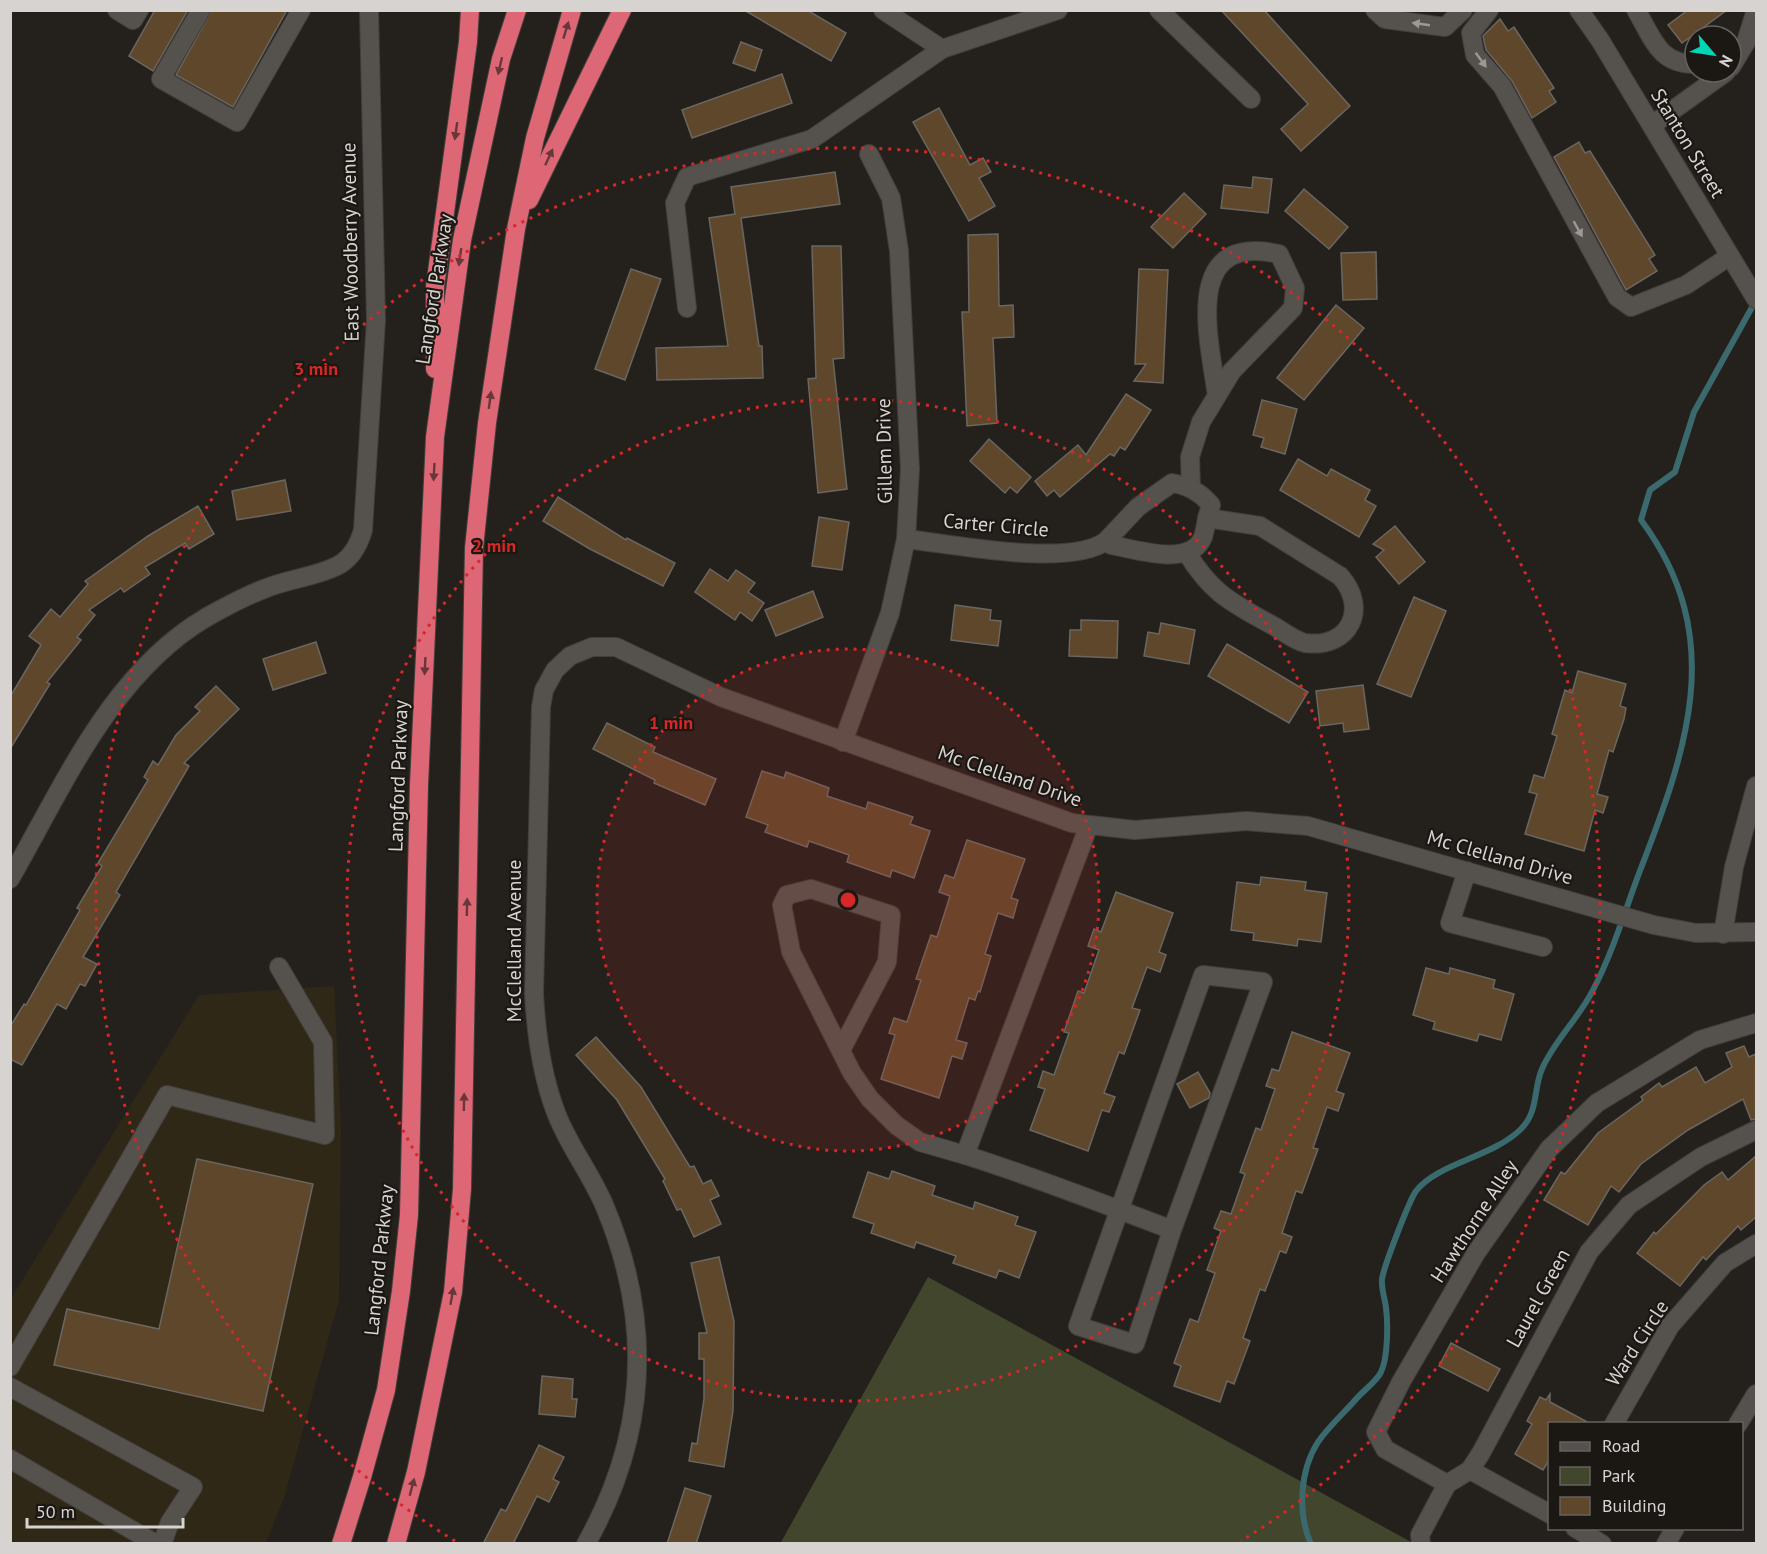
<svg xmlns="http://www.w3.org/2000/svg" width="1767" height="1554" viewBox="0 0 1767 1554" font-family="'PT Sans',sans-serif">
<style>
.industrial{fill:#2f2817}
.green{fill:#41462d}
.lines{fill:none;stroke-linecap:round;stroke-linejoin:round}
.stream{stroke:#3a6a6d;stroke-width:6}
.building{fill:#5f472b;stroke:#6a6661;stroke-width:1.5}
.minor-casing{stroke:#423e3b;stroke-width:20}
.highway-casing{stroke:#423e3b;stroke-width:20}
.minor{stroke:#55514c;stroke-width:18}
.highway{stroke:#de6775;stroke-width:18}
.oneway{fill:#9c9895}
.oneway2{fill:#69373a}
.ring{fill:none;stroke:#d62828;stroke-width:3;stroke-dasharray:3 6}
.labels{text-anchor:middle;dominant-baseline:central;stroke-width:4.5;stroke-linejoin:round;paint-order:stroke}
.street-label{font-size:20px;fill:#d6d3d0;stroke:#1b1713}
.centre{fill:#d62828;stroke:#1b1713;stroke-width:3}
.ring-label{font-size:18px;text-anchor:middle;font-weight:bold;fill:#d62828;stroke:#1b1713;stroke-width:4.5;stroke-linejoin:round;paint-order:stroke}
</style>
<rect width="100%" height="100%" fill="#24211d"/>
<!-- industrial -->
<polygon class="industrial" points="334,986 341,1127 339,1300 284,1498 266,1543 11,1543 10,1300 199,995"/>
<!-- green -->
<polygon class="green" points="928,1277 1413,1543 780,1544"/>
<g class="lines">
<!-- stream -->
<path class="stream" d="M1311,1544c-14,-31 -11,-74 7,-102 11,-16 27,-30 39,-44 7,-8 20,-17 24,-26 7,-14 7,-49 5,-64 -1,-9 -5,-20 -4,-29 2,-13 27,-78 34,-88 22,-28 77,-34 105,-62 18,-18 12,-40 21,-60 12,-28 37,-51 51,-79 19,-36 31,-76 45,-114 48,-124 91,-238 3,-356l9,-30 25,-18 19,-60 62,-112"/>
</g>
<!-- building -->
<g class="building">
<polygon points="155,10 188,10 153,71 129,56"/>
<polygon points="212,10 287,10 233,107 176,75"/>
<polygon points="744,10 807,10 846,33 831,61"/>
<polygon points="1221,10 1264,10 1350,106 1301,151 1281,129 1308,104"/>
<polygon points="1688,10 1727,10 1682,43 1668,25"/>
<polygon points="1500,19 1508,31 1514,27 1554,88 1549,91 1556,102 1532,118 1512,81 1486,50 1483,36"/>
<polygon points="741,42 762,50 755,71 733,63"/>
<polygon points="782,74 792,103 692,138 682,110"/>
<polygon points="939,108 970,165 983,158 991,172 979,178 995,206 969,221 913,122"/>
<polygon points="1579,142 1585,153 1590,151 1655,255 1649,259 1657,271 1626,290 1554,157"/>
<polygon points="835,172 840,204 741,218 759,346 762,346 763,378 657,380 656,348 728,346 709,218 735,214 731,187"/>
<polygon points="1253,177 1272,179 1268,213 1221,208 1224,185 1252,188"/>
<polygon points="1304,189 1348,227 1329,249 1285,211"/>
<polygon points="1184,193 1206,214 1173,248 1151,227"/>
<polygon points="998,234 999,306 1013,305 1014,337 993,338 997,423 967,426 962,312 969,312 968,235"/>
<polygon points="812,246 841,246 844,358 833,359 847,489 818,493 808,379 816,378"/>
<polygon points="1376,252 1377,299 1343,300 1341,253"/>
<polygon points="631,269 661,279 625,380 595,369"/>
<polygon points="1139,269 1168,270 1163,383 1134,381 1146,364 1135,364"/>
<polygon points="1336,305 1364,328 1304,400 1277,378"/>
<polygon points="1126,394 1151,410 1125,450 1120,447 1114,456 1110,454 1060,497 1054,490 1047,496 1035,481 1078,445 1086,455"/>
<polygon points="1262,400 1297,409 1285,454 1261,447 1264,438 1253,435"/>
<polygon points="989,439 1031,477 1017,493 1010,487 1005,493 970,461"/>
<polygon points="1298,459 1327,476 1331,469 1370,490 1365,500 1376,506 1359,537 1280,490"/>
<polygon points="285,480 291,511 237,520 232,491"/>
<polygon points="558,497 626,540 627,538 675,563 663,586 590,549 543,521"/>
<polygon points="198,506 214,534 189,549 185,543 145,567 150,574 124,592 121,588 89,610 95,615 77,637 81,640 47,682 50,684 10,749 10,697 41,645 29,636 51,609 60,617 88,584 85,581 148,536"/>
<polygon points="819,517 849,522 842,570 812,566"/>
<polygon points="1395,526 1425,562 1399,584 1376,557 1384,550 1373,544"/>
<polygon points="710,569 728,581 736,570 755,583 748,592 764,603 752,621 740,612 735,620 695,592"/>
<polygon points="813,591 823,617 776,636 765,610"/>
<polygon points="1414,597 1446,611 1411,697 1377,684"/>
<polygon points="955,605 991,610 990,620 1001,621 998,646 951,640"/>
<polygon points="1081,620 1118,621 1117,658 1069,656 1070,630 1081,630"/>
<polygon points="1161,623 1195,630 1189,664 1144,656 1148,632 1159,634"/>
<polygon points="316,642 326,673 273,690 263,659"/>
<polygon points="1227,644 1308,692 1289,723 1208,676"/>
<polygon points="1578,671 1626,684 1620,706 1626,708 1624,719 1613,752 1609,750 1597,794 1608,797 1603,813 1595,810 1584,851 1525,834 1537,794 1529,792 1534,775 1544,778 1557,736 1552,734 1565,690 1572,693"/>
<polygon points="1363,685 1369,729 1344,732 1343,723 1320,726 1316,691"/>
<polygon points="216,686 239,709 184,763 189,766 116,892 120,895 83,957 97,964 85,986 80,984 66,1009 57,1004 22,1065 10,1059 10,1027 24,1004 26,1005 80,910 77,908 102,866 98,863 148,780 144,777 153,761 158,765 176,735 200,711 195,707"/>
<polygon points="607,723 655,747 653,752 716,779 705,805 654,783 655,780 593,749"/>
<polygon points="762,771 784,778 786,772 829,788 827,796 866,809 868,802 913,817 910,824 930,831 914,878 892,870 890,877 847,862 849,855 809,841 807,847 765,832 768,825 746,817"/>
<polygon points="967,840 1025,859 1011,898 1018,900 1013,918 998,913 985,954 991,956 980,992 978,991 975,1000 969,998 956,1040 967,1043 962,1059 952,1056 939,1098 881,1079 895,1035 889,1033 894,1018 907,1022 921,980 916,979 931,935 937,937 950,896 939,892 945,875 954,878"/>
<polygon points="1261,877 1306,882 1305,890 1327,893 1321,942 1298,939 1297,946 1253,940 1254,933 1231,930 1237,882 1260,885"/>
<polygon points="1116,892 1173,913 1159,952 1166,955 1160,972 1147,967 1132,1008 1140,1010 1124,1054 1119,1052 1104,1093 1115,1097 1109,1112 1102,1110 1088,1151 1030,1130 1045,1089 1038,1087 1043,1071 1054,1075 1069,1033 1064,1032 1078,991 1084,993 1099,950 1088,946 1094,929 1101,932"/>
<polygon points="1426,968 1449,974 1450,968 1495,980 1493,988 1514,994 1501,1040 1479,1034 1477,1041 1433,1029 1435,1022 1413,1015"/>
<polygon points="1292,1032 1350,1053 1336,1091 1344,1094 1338,1111 1327,1107 1313,1148 1318,1149 1302,1193 1296,1191 1282,1233 1292,1237 1286,1253 1280,1251 1265,1291 1260,1289 1243,1338 1250,1341 1234,1384 1227,1381 1220,1402 1174,1386 1181,1366 1174,1363 1190,1319 1198,1322 1215,1273 1207,1270 1221,1231 1214,1228 1221,1211 1231,1214 1245,1174 1240,1172 1256,1128 1261,1130 1275,1089 1266,1086 1272,1069 1279,1071"/>
<polygon points="596,1037 641,1087 690,1167 694,1166 703,1184 711,1180 719,1196 710,1200 721,1224 694,1237 681,1209 677,1210 663,1181 665,1179 617,1100 576,1055"/>
<polygon points="1744,1046 1749,1057 1756,1054 1756,1119 1751,1120 1743,1099 1688,1130 1641,1164 1619,1192 1611,1186 1588,1225 1544,1200 1561,1172 1565,1174 1598,1133 1643,1100 1641,1097 1659,1083 1662,1087 1696,1067 1705,1083 1732,1067 1726,1053"/>
<polygon points="1198,1072 1210,1093 1209,1098 1190,1108 1177,1084"/>
<polygon points="1756,1156 1756,1217 1741,1230 1738,1226 1706,1260 1703,1257 1680,1286 1637,1253 1654,1232 1656,1234 1704,1185 1722,1172 1728,1180"/>
<polygon points="197,1159 313,1184 263,1411 54,1365 67,1309 159,1329"/>
<polygon points="892,1171 935,1186 932,1195 973,1209 975,1202 1018,1217 1015,1225 1036,1232 1019,1278 999,1270 996,1278 953,1263 956,1256 916,1242 914,1248 871,1233 874,1224 853,1217 868,1172 889,1179"/>
<polygon points="719,1257 734,1321 733,1411 724,1467 689,1461 692,1443 697,1444 704,1399 704,1359 699,1359 699,1333 707,1333 691,1263"/>
<polygon points="1451,1343 1500,1369 1488,1391 1439,1366"/>
<polygon points="542,1376 573,1379 572,1399 577,1399 575,1417 539,1414"/>
<polygon points="1550,1394 1550,1402 1591,1424 1550,1424 1550,1459 1543,1470 1515,1454 1532,1424 1527,1421 1540,1397 1546,1400"/>
<polygon points="539,1445 564,1457 553,1479 559,1482 549,1502 537,1496 513,1544 483,1544 501,1509 506,1511"/>
<polygon points="685,1488 711,1496 696,1544 667,1544"/>
</g>
<g class="lines">
<!-- minor casing -->
<g class="minor-casing">
<g id="minor">
<polyline points="117,10 133,20 139,10"/>
<polyline points="201,10 161,79 237,122 301,10"/>
<polyline points="883,10 942,49"/>
<polyline points="1159,10 1251,99"/>
<polyline points="1375,10 1385,19 1445,27 1463,10"/>
<polyline points="1489,10 1471,33 1475,55 1502,86 1617,297 1631,307 1686,285 1730,256"/>
<polyline points="1579,10 1600,40 1756,299"/>
<path d="M1636,10c17,28 22,54 59,54"/>
<polyline points="1731,67 1746,42 1756,10"/>
<polyline points="1652,125 1726,72"/>
<polyline points="687,308 675,203 687,177 812,139 942,49 1058,10"/>
<path d="M1191,488l-1,-31 11,-35 31,-51 61,-63 2,-20 -16,-34c-98,-22 -70,84 -62,142"/>
<path d="M906,539c46,5 163,29 200,2l5,4c24,4 80,23 92,-8 2,-6 3,-13 4,-19l53,8 80,50c29,32 10,73 -35,67 -9,-2 -20,-10 -28,-15 -42,-24 -64,-32 -90,-75"/>
<path d="M1106,541l32,-34 34,-24c17,3 28,9 39,22l-4,13"/>
<polyline points="843,742 890,613 906,539 910,469 899,251 891,198 869,154"/>
<polyline points="1467,871 1450,923 1543,947"/>
<path d="M10,879c53,-92 101,-206 197,-262 18,-10 38,-21 57,-28 23,-10 51,-12 73,-23 14,-7 22,-22 26,-36l13,-210 -7,-310"/>
<polyline points="1723,934 1734,867 1756,786"/>
<polyline points="841,1050 887,962 891,915 811,889 787,895 782,905 791,952 852,1073 870,1099 896,1125 920,1142 965,1155 1089,825"/>
<path d="M965,1155c70,22 139,49 207,75l91,-248 -60,-7 -125,351 57,18 37,-114"/>
<polyline points="10,1367 167,1095 325,1135 323,1042 279,967"/>
<polyline points="10,1387 193,1487 170,1522 162,1544"/>
<polyline points="1614,1424 1670,1326 1725,1263 1756,1244"/>
<polyline points="1738,1424 1756,1394"/>
<polyline points="10,1459 156,1544"/>
<polyline points="1470,1470 1550,1514"/>
<polyline points="1447,1484 1385,1449 1376,1432 1401,1382 1476,1253 1549,1149 1597,1103 1700,1040 1756,1023"/>
<polyline points="1575,1528 1602,1544"/>
<path d="M586,1544c62,-110 67,-222 19,-337 -14,-34 -38,-63 -50,-97 -14,-38 -19,-77 -21,-117l7,-286 3,-17 11,-20 15,-14 22,-9h24l105,50 351,126 63,7 111,-9 62,5 346,99 42,8 60,-1"/>
<polyline points="1421,1544 1420,1535 1447,1484 1470,1470 1481,1453 1589,1252 1629,1205 1701,1157 1756,1130"/>
<polyline points="1666,1544 1675,1528"/>
</g>
</g>
<!-- highway casing -->
<g class="highway-casing">
<g id="highway">
<polyline points="529,200 622,10"/>
<polyline points="435,369 435,287 468,42 470,10"/>
<polyline points="341,1544 362,1477 386,1390 401,1291 409,1215 419,785 435,437 462,240 501,59 517,10"/>
<polyline points="396,1544 416,1472 453,1292 462,1189 474,548 487,423 516,229 535,138 572,10"/>
</g>
</g>
<!-- minor -->
<use href="#minor" class="minor"/>
<!-- highway -->
<use href="#highway" class="highway"/>
</g>
<!-- one-way arrows -->
<defs><path id="oneway-solid" d="M-6-.8H1V-3.2L6.5 0L1 3.2V.8H-6Z" transform="scale(1.5)"/></defs>
<g class="oneway">
<use href="#oneway-solid" transform="translate(1421 24) rotate(-172)"/>
<use href="#oneway-solid" transform="translate(1481 60) rotate(54)"/>
<use href="#oneway-solid" transform="translate(1578 229) rotate(61)"/>
</g>
<g class="oneway2">
<use href="#oneway-solid" transform="translate(566 30) rotate(-73)"/>
<use href="#oneway-solid" transform="translate(500 66) rotate(103)"/>
<use href="#oneway-solid" transform="translate(456 131) rotate(98)"/>
<use href="#oneway-solid" transform="translate(549 157) rotate(-65)"/>
<use href="#oneway-solid" transform="translate(460 257) rotate(98)"/>
<use href="#oneway-solid" transform="translate(490 400) rotate(-82)"/>
<use href="#oneway-solid" transform="translate(434 472) rotate(93)"/>
<use href="#oneway-solid" transform="translate(425 666) rotate(93)"/>
<use href="#oneway-solid" transform="translate(467 907) rotate(-89)"/>
<use href="#oneway-solid" transform="translate(464 1102) rotate(-89)"/>
<use href="#oneway-solid" transform="translate(452 1296) rotate(-80)"/>
<use href="#oneway-solid" transform="translate(412 1487) rotate(-75)"/>
</g>
<!-- distance rings -->
<circle cx="848" cy="900" r="251" fill="#d62828" fill-opacity=".12"/>
<g class="ring">
<circle cx="848" cy="900" r="251"/>
<circle cx="848" cy="900" r="501"/>
<path d="M455 1541A752 752 0 1 1 1241 1541"/>
</g>
<g class="labels">
<!-- street labels -->
<g class="street-label">
<text transform="translate(1688 143) rotate(59)">Stanton Street</text>
<text transform="translate(350 242) rotate(-91)">East Woodberry Avenue</text>
<text transform="translate(434 289) rotate(-81)">Langford Parkway</text>
<text transform="translate(884 451) rotate(-91)">Gillem Drive</text>
<text transform="translate(996 525) rotate(5)">Carter Circle</text>
<text transform="translate(398 776) rotate(-88)">Langford Parkway</text>
<text transform="translate(1010 776) rotate(19)">Mc Clelland Drive</text>
<text transform="translate(1500 857) rotate(16)">Mc Clelland Drive</text>
<text transform="translate(514 941) rotate(-90)">McClelland Avenue</text>
<text transform="translate(1474 1221) rotate(-57)">Hawthorne Alley</text>
<text transform="translate(379 1260) rotate(-84)">Langford Parkway</text>
<text transform="translate(1538 1298) rotate(-61)">Laurel Green</text>
<text transform="translate(1637 1343) rotate(-57)">Ward Circle</text>
</g>
</g>
<circle cx="848" cy="900" r="9" class="centre"/>
<g class="ring-label">
<text x="316" y="375">3 min</text>
<text x="494" y="552">2 min</text>
<text x="671" y="729">1 min</text>
</g>
<!-- border -->
<rect width="1767" height="1554" fill="none" stroke="#d6d3d0" stroke-width="24"/>
<!-- legend -->
<rect x="1548" y="1422" width="195" height="108" fill="#1b1713" stroke="#66625f" stroke-width="1.5"/>
<rect x="1560" y="1442" width="30" height="9" fill="#55514c" stroke="#66625f" stroke-width="1.5"/>
<text x="1602" y="1452" font-size="18" fill="#d6d3d0">Road</text>
<rect x="1560" y="1467" width="30" height="18" fill="#41462d" stroke="#66625f" stroke-width="1.5"/>
<text x="1602" y="1482" font-size="18" fill="#d6d3d0">Park</text>
<rect x="1560" y="1497" width="30" height="18" fill="#5f472b" stroke="#66625f" stroke-width="1.5"/>
<text x="1602" y="1512" font-size="18" fill="#d6d3d0">Building</text>
<!-- north arrow -->
<g transform="translate(1713 54) rotate(119)"><circle r="28" fill="#1b1713" stroke="#66625f" stroke-width="1.5"/>
<path d="M0-4.5L10 22L0 15L-10 22Z" fill="#01d5b6"/>
<text y="-9" font-size="16" font-weight="bold" text-anchor="middle" fill="#d6d3d0">N</text>
</g>
<!-- scale -->
<path d="M27 1518v9h156v-9" fill="none" stroke="#d6d3d0" stroke-width="3"/>
<text x="36" y="1518" font-size="18" fill="#d6d3d0" stroke="#1b1713" stroke-width="4.5" paint-order="stroke">50 m</text>
</svg>
